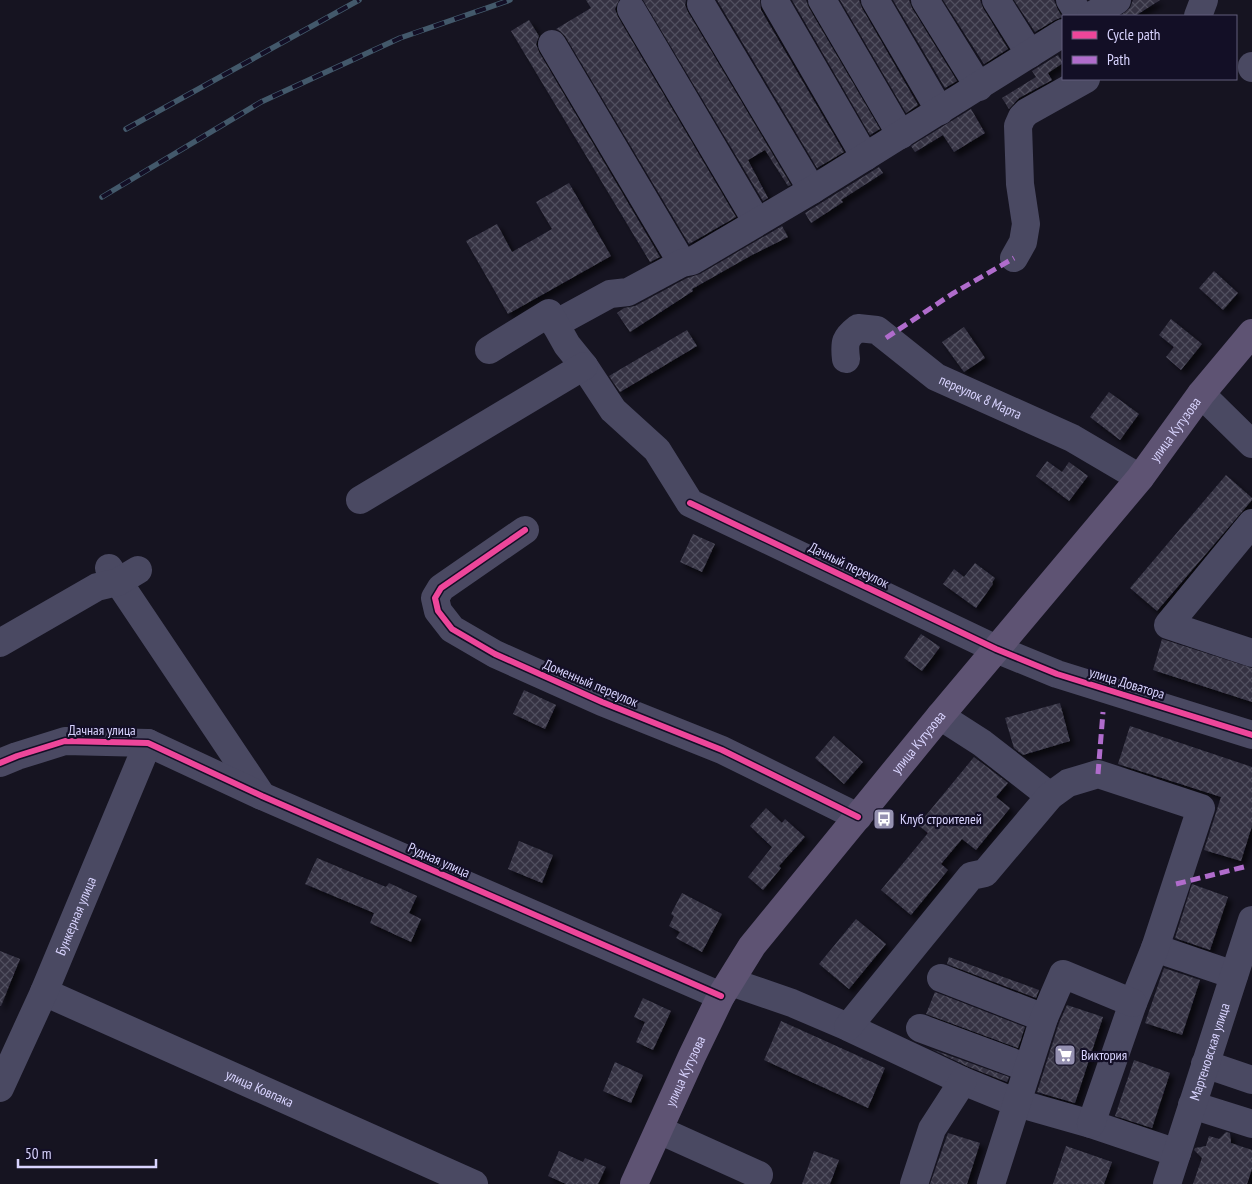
<svg xmlns="http://www.w3.org/2000/svg" width="1252" height="1184" viewBox="0 0 1252 1184" font-family="'PT Sans Narrow',sans-serif">
<style>
.building{fill:url(#building-cross-hatch);filter:url(#shadow)}
.lines{fill:none;stroke-linecap:round;stroke-linejoin:round}
.minor{stroke:#4a4962;stroke-width:28}
.major{stroke:#5e5373;stroke-width:28}
.rail-casing{stroke:#43596b;stroke-width:5.5}
.rail{stroke:#130f26;stroke-width:4;stroke-dasharray:11;stroke-linecap:butt}
.quiet{stroke:#b06ccc;stroke-width:5;stroke-dasharray:10 5;stroke-linecap:butt}
.cycleway-casing{stroke:#130f26;stroke-width:9}
.cycleway{stroke:#ed469a;stroke-width:6}
.labels{text-anchor:middle;dominant-baseline:central;stroke-width:4.5;stroke-linejoin:round;paint-order:stroke}
.street-label{font-size:14px;fill:#d9d4ff;stroke:#130f26}
.poi-label{font-size:14px;fill:#d9d4ff;stroke:#130f26;text-anchor:start}
</style>
<defs>
<pattern id="building-cross-hatch" width="8" height="8" patternUnits="userSpaceOnUse" patternTransform="scale(1.25)"><rect width="8" height="8" fill="#343243"/><path d="M0 0l8 8M0 8l8-8" fill="none" stroke="#514f5f"/></pattern>
<filter id="shadow"><feDropShadow dx="4.5" dy="4.5" stdDeviation="2.5" flood-color="#0009"/></filter>
</defs>
<rect width="100%" height="100%" fill="#161421"/>
<!-- building -->
<g class="building">
<polygon points="586,0 619,0 615,9 618,17 736,217 689,244 565,36 560,31 556,29 591,8"/>
<polygon points="643,0 686,0 685,5 688,12 791,185 788,186 765,150 748,160 768,198 763,201"/>
<polygon points="717,0 760,0 761,10 844,152 817,168"/>
<polygon points="792,0 806,0 809,8 880,129 870,135"/>
<polygon points="840,0 859,0 862,8 918,105 906,113"/>
<polygon points="893,0 909,0 912,8 957,81 945,88"/>
<polygon points="943,0 980,0 983,8 1008,49 984,64"/>
<polygon points="1014,0 1054,0 1057,8 1062,17 1055,20 1035,32"/>
<polygon points="1133,0 1160,0 1135,16 1120,16 1130,8"/>
<polygon points="529,20 539,36 536,44 539,52 660,257 650,262 511,31"/>
<polygon points="1058,55 1063,63 1048,73 1052,80 1019,98 1009,109 1002,98 1036,77 1032,71"/>
<polygon points="971,109 985,133 954,152 943,135 915,152 911,146"/>
<polygon points="879,167 883,173 841,200 843,202 811,223 805,213"/>
<polygon points="569,183 611,256 508,314 466,241 497,224 512,252 552,229 536,202"/>
<polygon points="782,226 788,237 752,255 692,289 693,291 630,332 617,313 624,308 635,306 687,278 700,274"/>
<polygon points="1214,271 1238,293 1223,310 1199,288"/>
<polygon points="1171,319 1202,344 1181,370 1166,357 1174,347 1159,335"/>
<polygon points="964,327 985,358 964,372 942,342"/>
<polygon points="687,330 697,346 620,392 609,376"/>
<polygon points="1109,392 1139,414 1120,440 1090,417"/>
<polygon points="1047,461 1062,472 1069,462 1088,476 1069,501 1036,476"/>
<polygon points="1226,475 1252,498 1252,500 1157,611 1130,588"/>
<polygon points="693,534 715,544 702,572 680,562"/>
<polygon points="975,563 995,578 992,583 993,584 976,608 943,584 954,569 964,577"/>
<polygon points="921,634 940,647 922,671 904,658"/>
<polygon points="1162,639 1252,668 1252,702 1153,670"/>
<polygon points="524,690 556,705 545,729 513,714"/>
<polygon points="1060,703 1070,741 1023,755 1014,748 1005,718"/>
<polygon points="1130,726 1252,767 1252,826 1241,861 1204,850 1221,797 1118,764"/>
<polygon points="834,736 863,762 844,784 815,758"/>
<polygon points="974,757 1008,783 996,797 1010,808 976,850 962,839 941,864 948,870 911,915 881,890 928,833 918,825"/>
<polygon points="766,808 782,823 785,819 805,837 779,866 781,868 763,890 748,877 772,847 750,826"/>
<polygon points="519,841 553,855 542,883 508,869"/>
<polygon points="317,858 386,887 389,883 417,896 409,913 421,919 411,942 370,923 374,913 305,884"/>
<polygon points="1192,884 1228,897 1210,950 1175,938"/>
<polygon points="682,893 722,914 702,952 676,938 680,932 669,926 674,916 671,914"/>
<polygon points="856,919 886,944 849,989 819,964"/>
<polygon points="0,951 20,959 1,1006 0,1006"/>
<polygon points="949,957 1039,990 1036,998 947,964"/>
<polygon points="1164,968 1200,980 1182,1035 1145,1023"/>
<polygon points="935,992 1025,1027 1018,1048 926,1014"/>
<polygon points="643,998 671,1011 653,1050 636,1042 645,1022 634,1017"/>
<polygon points="1067,1005 1103,1017 1075,1103 1037,1092 1059,1023"/>
<polygon points="781,1021 885,1068 868,1108 764,1060"/>
<polygon points="931,1049 1009,1077 1007,1082 969,1067"/>
<polygon points="1134,1060 1170,1073 1152,1128 1115,1116"/>
<polygon points="615,1062 643,1075 631,1103 603,1091"/>
<polygon points="1226,1132 1230,1133 1231,1143 1252,1150 1252,1169 1247,1184 1193,1184 1202,1158 1194,1150 1195,1148 1206,1146 1209,1136 1219,1139"/>
<polygon points="948,1133 980,1143 967,1184 930,1184"/>
<polygon points="1066,1146 1112,1162 1104,1184 1053,1184"/>
<polygon points="559,1151 583,1162 585,1158 606,1167 598,1184 566,1184 548,1176"/>
<polygon points="814,1151 839,1160 830,1184 802,1184"/>
</g>
<g class="lines">
<!-- minor -->
<g class="minor">
<polyline points="822,0 901,135"/>
<polyline points="875,0 940,111"/>
<polyline points="925,0 979,87"/>
<polyline points="996,0 1030,54"/>
<polyline points="1070,0 1080,16"/>
<polyline points="775,2 865,157"/>
<polyline points="701,4 812,190"/>
<polyline points="631,9 757,222"/>
<polyline points="1091,16 1117,0"/>
<polyline points="1198,16 1204,0"/>
<polyline points="552,44 682,263"/>
<polyline points="1252,66 1252,68"/>
<polyline points="1014,258 1023,242 1026,224 1020,184 1018,126 1022,117 1027,112 1086,79"/>
<polyline points="555,324 610,294 628,292 682,263 692,261 812,190 1063,33"/>
<polyline points="489,350 549,313 567,345 584,366 613,410 657,450 690,503 996,649 1057,674 1252,735"/>
<path id="s1" d="M846,359c-2,-17 -1,-21 12,-31l19,2 59,47 136,61 68,40"/>
<polyline points="1201,394 1252,444"/>
<polyline points="360,500 584,366"/>
<polyline points="1252,523 1168,625 1252,653"/>
<polyline points="525,530 441,588 435,598 438,611 452,629 495,654 602,702 722,750 858,817"/>
<polyline points="109,568 262,796"/>
<polyline points="0,643 97,587 118,582 138,570"/>
<polyline points="940,716 982,743 1050,796"/>
<polyline points="0,763 17,756 65,741 148,743 262,796 721,996"/>
<polyline points="1155,948 1234,975"/>
<polyline points="941,978 1044,1018"/>
<polyline points="731,982 792,1003 848,1027 963,1081 1017,1103 1091,1124 1177,1153"/>
<path id="s2" d="M44,992l430,192"/>
<polyline points="848,1027 971,876 985,873 1050,796 1068,783 1098,774 1201,808 1155,948 1133,1003 1091,1124"/>
<polyline points="920,1028 1028,1068"/>
<polyline points="1205,1064 1252,1080"/>
<path id="s3" d="M0,1088l44,-96 104,-249"/>
<polyline points="1192,1105 1252,1124"/>
<polyline points="659,1130 759,1175"/>
<polyline points="914,1184 932,1129 963,1081"/>
<polyline points="991,1184 1044,1018 1063,974 1133,1003"/>
<path id="s4" d="M1167,1184l85,-264"/>
</g>
<!-- major -->
<path class="major" id="s5" d="M634,1184l58,-128 29,-60 31,-50 188,-230 200,-238 61,-84 51,-61"/>
<!-- rail casing -->
<g class="rail-casing">
<g id="rail">
<polyline points="126,129 359,0"/>
<polyline points="102,197 261,102 400,38 510,0"/>
</g>
</g>
<!-- rail -->
<use href="#rail" class="rail"/>
<!-- quiet -->
<g class="quiet">
<polyline points="886,338 952,294 1014,258"/>
<polyline points="1098,774 1103,712"/>
<polyline points="1176,884 1244,867"/>
</g>
<!-- cycleway casing -->
<g class="cycleway-casing">
<g id="cycleway">
<polyline points="690,503 996,649 1057,674 1252,735"/>
<polyline points="525,530 441,588 435,598 438,611 452,629 495,654 602,702 722,750 858,817"/>
<polyline points="0,763 17,756 65,741 148,743 262,796 721,996"/>
</g>
</g>
<!-- cycleway -->
<use href="#cycleway" class="cycleway"/>
</g>
<!-- icons -->
<defs>
<g id="bus-square" transform="scale(1.125)"><rect x="-9" y="-9" width="18" height="18" rx="4" fill="#9591b1" stroke="#130f26"/><path d="M-5-6H5V4H4V6H2V4H-2V6H-4V4H-5ZM-3.5-4V0h7V-4ZM-3.5 1.2v1.5H-2V1.2ZM2 1.2v1.5H3.5V1.2Z" fill="#fff"/></g>
<g id="supermarket-square" transform="scale(1.125)"><rect x="-9" y="-9" width="18" height="18" rx="4" fill="#9591b1" stroke="#130f26"/><path d="M-6-5.5h2.5l.6 2H6L4.5 2H-2.5L-4.4-4H-6ZM-1.5 3.2a1.3 1.3 0 1 0 .1 0ZM3 3.2a1.3 1.3 0 1 0 .1 0Z" fill="#fff"/></g>
</defs>
<g fill-rule="evenodd">
<use href="#bus-square" x="884" y="819"/>
<use href="#supermarket-square" x="1065" y="1055"/>
</g>
<g class="labels">
<!-- street labels -->
<g class="street-label">
<text stroke="none"><textPath href="#s1" startOffset="179">переулок 8 Марта</textPath></text>
<text stroke="none"><textPath href="#s5" startOffset="934">улица Кутузова</textPath></text>
<text transform="translate(849 565) rotate(26)">Дачный переулок</text>
<text transform="translate(591 683) rotate(23)">Доменный переулок</text>
<text transform="translate(1127 683) rotate(17)">улица Доватора</text>
<text x="102" y="730">Дачная улица</text>
<text stroke="none"><textPath href="#s5" startOffset="529">улица Кутузова</textPath></text>
<text transform="translate(439 860) rotate(24)">Рудная улица</text>
<text stroke="none"><textPath href="#s3" startOffset="188">Бункерная улица</textPath></text>
<text stroke="none"><textPath href="#s4" startOffset="139">Мартеновская улица</textPath></text>
<text stroke="none"><textPath href="#s5" startOffset="124">улица Кутузова</textPath></text>
<text stroke="none"><textPath href="#s2" startOffset="236">улица Ковпака</textPath></text>
</g>
<!-- poi labels -->
<g class="poi-label">
<text x="900" y="819">Клуб строителей</text>
<text x="1081" y="1055">Виктория</text>
</g>
</g>
<!-- legend -->
<rect x="1062" y="15" width="175" height="65" fill="#130f26" stroke="#625e7d"/>
<rect x="1072" y="31" width="25" height="8" fill="#ed469a" stroke="#625e7d"/>
<text x="1107" y="40" font-size="15" fill="#d9d4ff">Cycle path</text>
<rect x="1072" y="56" width="25" height="8" fill="#b06ccc" stroke="#625e7d"/>
<text x="1107" y="65" font-size="15" fill="#d9d4ff">Path</text>
<!-- scale -->
<path d="M18 1159v8h138v-8" fill="none" stroke="#d9d4ff" stroke-width="2.5"/>
<text x="25" y="1159" font-size="15" fill="#d9d4ff" stroke="#130f26" stroke-width="4" paint-order="stroke">50 m</text>
</svg>
